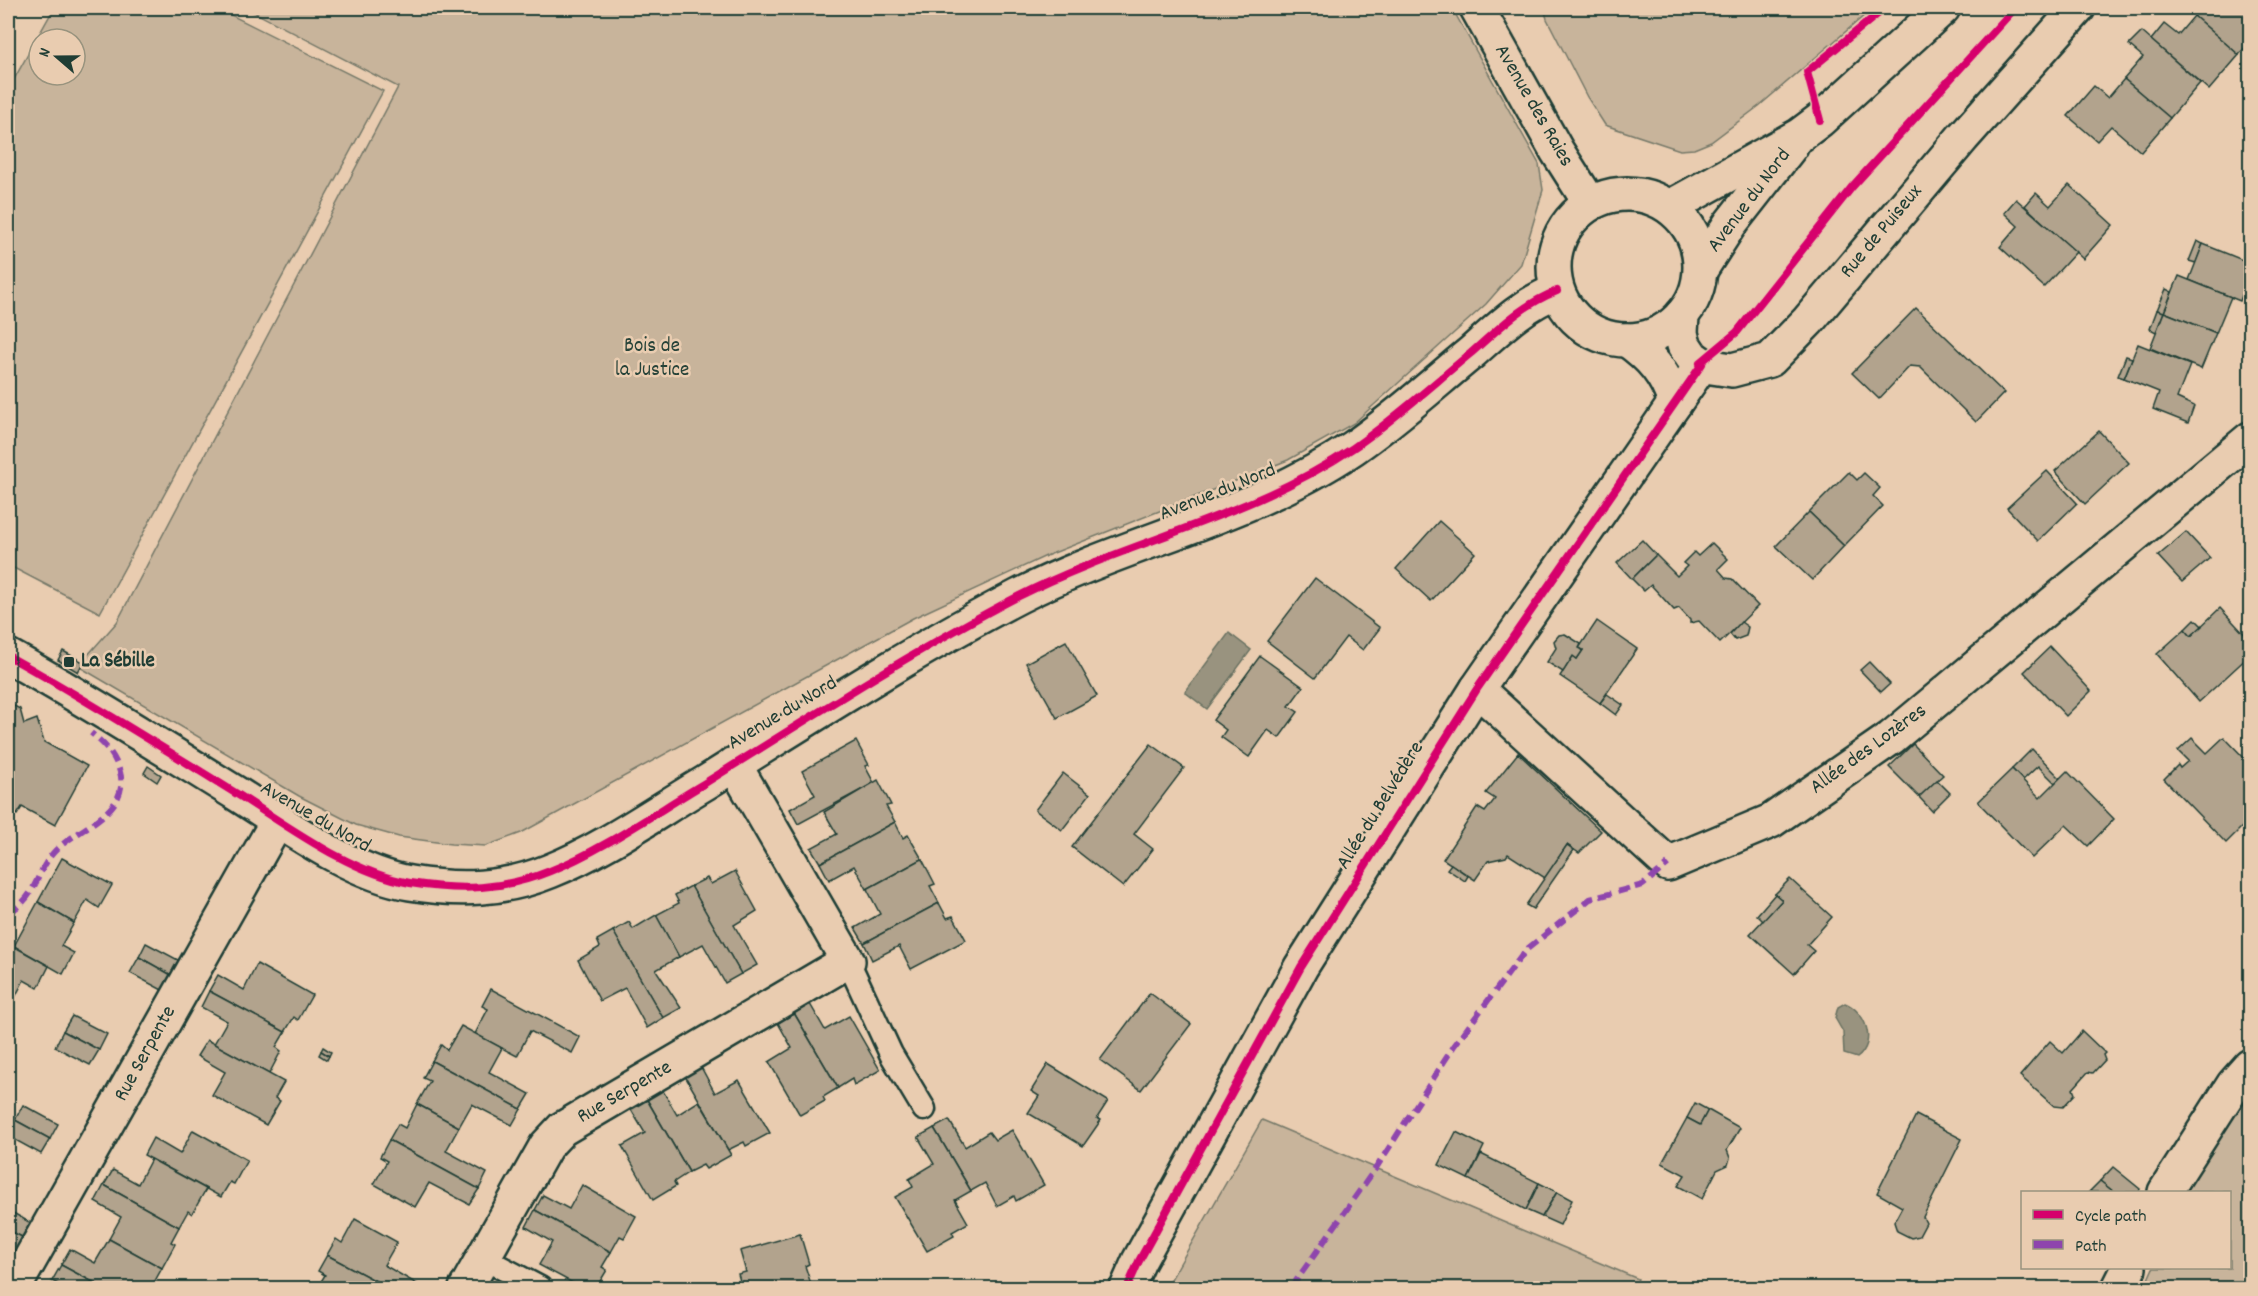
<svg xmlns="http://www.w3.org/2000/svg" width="2258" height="1296" viewBox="0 0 2258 1296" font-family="Dekko,sans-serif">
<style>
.green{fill:#c8b49b;stroke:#747868;stroke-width:1.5;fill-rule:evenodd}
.water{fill:#99937f;stroke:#687161;stroke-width:1.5}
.building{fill:#b2a38d;stroke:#1f3d34;stroke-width:1.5}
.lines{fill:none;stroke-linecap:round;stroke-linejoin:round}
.lane-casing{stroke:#1f3d34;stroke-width:27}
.street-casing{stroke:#1f3d34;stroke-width:38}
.secondary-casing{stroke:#1f3d34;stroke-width:38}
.lane{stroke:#e9ccb0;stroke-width:22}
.street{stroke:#e9ccb0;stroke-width:33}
.secondary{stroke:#e9ccb0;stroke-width:33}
.quiet{stroke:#8e44ad;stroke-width:6;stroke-dasharray:12 6;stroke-linecap:butt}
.cycleway-casing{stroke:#e9ccb0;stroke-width:11}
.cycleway{stroke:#d6006c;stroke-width:8}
.poi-dot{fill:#1f3d34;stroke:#e9ccb0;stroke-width:2}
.labels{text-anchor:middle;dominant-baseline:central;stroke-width:5;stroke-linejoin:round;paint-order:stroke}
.street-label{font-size:21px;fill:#1f3d34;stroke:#e9ccb0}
.park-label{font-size:21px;fill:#274339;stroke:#e9ccb0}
.poi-label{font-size:21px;font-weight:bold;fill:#1f3d34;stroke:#e9ccb0;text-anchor:start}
</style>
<rect width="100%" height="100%" fill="#e9ccb0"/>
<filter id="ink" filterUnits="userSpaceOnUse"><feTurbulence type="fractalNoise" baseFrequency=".0167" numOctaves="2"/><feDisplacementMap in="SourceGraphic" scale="12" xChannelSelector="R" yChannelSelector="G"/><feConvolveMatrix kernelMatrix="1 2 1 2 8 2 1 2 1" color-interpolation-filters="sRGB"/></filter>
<g filter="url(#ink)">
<!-- green -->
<g class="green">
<path d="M54,8h163l166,83 -283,522 -92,-48v-475zM39,39h36v36h-36z"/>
<polygon points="246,8 1452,8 1539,164 1543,190 1521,264 1486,304 1354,423 1288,460 1046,556 913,618 521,833 486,846 451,844 399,837 356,825 299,796 78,666 117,622 398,87"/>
<polygon points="1544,8 1873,8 1759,106 1711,142 1694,149 1680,150 1605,125 1587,97 1547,19"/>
<polygon points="2250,1096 2250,1288 2144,1288 2153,1268 2230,1268 2230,1192 2185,1192 2225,1127"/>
<polygon points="1262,1120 1638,1279 1634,1288 1166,1288"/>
</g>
<!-- water -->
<g class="water">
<polygon points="1229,633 1251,650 1207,709 1185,692"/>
<path d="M1845,1003c20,8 33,39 12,55l-13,-4 -1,-22 -8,-14 3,-11z"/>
</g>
<!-- building -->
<g class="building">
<polygon points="2201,8 2250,8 2250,41 2239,55 2194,16"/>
<polygon points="2194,16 2239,55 2209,90 2151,40 2164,24 2178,35"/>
<polygon points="2142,32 2200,83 2170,118 2124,79 2143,57 2129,45"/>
<polygon points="2124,79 2170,118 2141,152 2111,126 2097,141 2068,116 2094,86 2108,98"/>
<polygon points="2069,185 2113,225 2083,259 2025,206 2036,193 2050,206"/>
<polygon points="2016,199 2076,252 2044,287 2000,247 2018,226 2004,213"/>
<polygon points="2197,241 2203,244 2196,263 2189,261"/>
<polygon points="2203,244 2250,263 2250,274 2240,301 2189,280"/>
<polygon points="2179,276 2231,297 2216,333 2164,312"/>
<polygon points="2166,289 2172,292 2164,312 2157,310"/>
<polygon points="1916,308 2004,393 1976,422 1920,367 1910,366 1879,399 1852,373"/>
<polygon points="2157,310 2164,312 2156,332 2150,329"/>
<polygon points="2164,312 2216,333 2201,369 2150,348"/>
<polygon points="2138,344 2190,365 2177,398 2194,406 2188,423 2153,409 2159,392 2124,378"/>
<polygon points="2126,356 2132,358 2124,378 2118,376"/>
<polygon points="2099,431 2129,463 2085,504 2055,471"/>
<polygon points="2047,471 2077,503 2038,541 2007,508"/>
<polygon points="1849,472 1857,480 1864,473 1880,488 1873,496 1883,506 1844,546 1809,512"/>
<polygon points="1809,512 1844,546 1812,580 1776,546"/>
<polygon points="1439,521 1475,553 1431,601 1396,569"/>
<polygon points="2186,532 2210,558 2182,582 2158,556"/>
<polygon points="1642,540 1656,555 1632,579 1617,563"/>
<polygon points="1712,543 1728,559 1718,569 1726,578 1732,579 1758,606 1720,643 1699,621 1690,623 1690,620 1679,608 1674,610 1651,585 1644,591 1632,579 1656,555 1677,576 1687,566 1683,563 1694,552 1698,556"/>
<polygon points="1315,578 1380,628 1363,650 1346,637 1315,678 1267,641"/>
<polygon points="2220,608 2250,640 2250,655 2199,702 2157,654 2185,629 2191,636"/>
<polygon points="2195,619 2202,626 2191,636 2185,629"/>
<polygon points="1597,621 1637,649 1600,703 1560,676 1573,656 1577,659 1583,650 1579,648"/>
<polygon points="1741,622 1748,627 1746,636 1735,640 1730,634"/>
<polygon points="1565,634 1581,644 1579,648 1583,650 1577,659 1573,656 1563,672 1547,662 1556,648 1554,641 1559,635"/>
<polygon points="1066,641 1097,696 1057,718 1026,663"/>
<polygon points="2050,647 2091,691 2066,716 2024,672"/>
<polygon points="63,651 83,662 78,672 58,660"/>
<polygon points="1260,656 1303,687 1289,706 1298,712 1279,738 1268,730 1249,757 1221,737 1226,730 1213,720"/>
<polygon points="1869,662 1890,684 1881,692 1860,670"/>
<polygon points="1607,694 1623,705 1616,715 1600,703"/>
<polygon points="8,703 20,709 24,724 37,719 44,742 87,766 55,825 22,807 17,815 8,809"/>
<polygon points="2224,737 2250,764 2250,819 2226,843 2164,779 2178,765 2180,768 2188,761 2178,751 2192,738 2207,753"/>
<polygon points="856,741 869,765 865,766 874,783 798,824 790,809 815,795 802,771"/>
<polygon points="1151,744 1184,768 1134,834 1153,849 1123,887 1072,847"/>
<polygon points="1913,744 1943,775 1919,797 1889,767"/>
<polygon points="2032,749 2060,778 2055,783 2038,766 2023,780 2012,769"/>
<polygon points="1518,753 1601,831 1579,853 1567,845 1545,878 1508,854 1506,857 1488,861 1475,880 1443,859 1477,807 1485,812 1495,799 1486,793"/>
<polygon points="148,766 161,775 157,782 144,773"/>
<polygon points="2012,769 2040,798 2067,771 2114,819 2088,846 2066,825 2032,858 1978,802"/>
<polygon points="1063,773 1090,794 1062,830 1035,810"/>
<polygon points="878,780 891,805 886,806 895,822 820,863 811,848 837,834 824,812"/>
<polygon points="1937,780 1950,793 1932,811 1919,797"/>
<polygon points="895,822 903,838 908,835 922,859 867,889 854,866 829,880 820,863"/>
<polygon points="1567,845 1574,850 1533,909 1526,905"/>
<polygon points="62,858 112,885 99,908 87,900 74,923 38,902"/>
<polygon points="922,859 935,884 930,886 939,903 864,943 855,928 880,914 867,889"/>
<polygon points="1451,864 1468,876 1465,881 1447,869"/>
<polygon points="735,871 757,911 734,925 757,965 741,974 691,886 707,878 711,884"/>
<polygon points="1790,879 1832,917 1807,945 1814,951 1794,974 1750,934 1782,900 1775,894"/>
<polygon points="691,886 741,974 725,983 703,944 679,957 656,915 679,903 675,895"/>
<polygon points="1775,894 1782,900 1763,921 1757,915"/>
<polygon points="38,902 74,923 61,946 74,953 63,974 14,946"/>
<polygon points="939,903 947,918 953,916 966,940 911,969 899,946 872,960 864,943"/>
<polygon points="656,915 679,957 656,970 681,1008 663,1018 613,931 629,922 633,929"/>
<polygon points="613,931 663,1018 647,1028 625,988 600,1001 578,960 600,947 597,940"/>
<polygon points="8,943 49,966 38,988 24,980 12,1003 8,1000"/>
<polygon points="146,943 180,961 173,976 139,957"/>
<polygon points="139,957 173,976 164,991 130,973"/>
<polygon points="257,964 312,995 298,1020 294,1017 285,1032 209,991 218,975 244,990"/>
<polygon points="491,989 580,1037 572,1053 530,1031 517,1056 475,1034 488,1009 482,1006"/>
<polygon points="209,991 285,1032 276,1047 281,1051 269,1074 214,1044 227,1021 201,1007"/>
<polygon points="1150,993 1191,1024 1141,1090 1100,1060"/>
<polygon points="810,1004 825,1030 849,1016 880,1070 854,1085 852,1079 838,1088 794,1013"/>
<polygon points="794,1013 838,1088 823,1097 825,1101 800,1115 769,1062 792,1048 778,1023"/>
<polygon points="72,1016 107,1034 99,1050 63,1031"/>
<polygon points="461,1026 502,1048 489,1072 530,1094 521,1109 432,1061 441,1045 447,1050"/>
<polygon points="63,1031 99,1050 90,1065 55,1047"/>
<polygon points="2082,1031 2105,1053 2103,1055 2105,1060 2093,1073 2088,1072 2073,1089 2075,1094 2063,1107 2054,1106 2020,1076 2050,1041 2063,1053"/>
<polygon points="207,1040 284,1082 275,1098 280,1101 266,1125 212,1095 225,1072 197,1056"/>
<polygon points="323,1047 331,1052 329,1056 321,1051"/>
<polygon points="321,1051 329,1056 327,1060 319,1055"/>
<polygon points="432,1061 521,1109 512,1125 472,1104 459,1127 417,1104 430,1081 423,1078"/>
<polygon points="1048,1064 1108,1101 1097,1118 1101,1120 1083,1146 1028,1113 1039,1096 1031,1091"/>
<polygon points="701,1067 715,1093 739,1080 770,1133 746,1146 744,1142 728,1150 685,1076"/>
<polygon points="662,1089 677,1115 699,1101 731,1155 706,1169 703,1165 689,1172 646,1098"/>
<polygon points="646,1098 689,1172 674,1182 676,1186 653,1200 622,1146 645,1133 630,1108"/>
<polygon points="1695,1103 1708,1110 1700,1125 1687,1118"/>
<polygon points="417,1104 459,1127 446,1151 487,1173 479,1189 389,1140 398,1124 405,1128"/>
<polygon points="23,1105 58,1124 50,1139 15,1120"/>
<polygon points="1708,1110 1740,1128 1727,1150 1730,1158 1728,1165 1717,1170 1702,1199 1678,1186 1685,1175 1662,1163 1687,1118 1700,1125"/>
<polygon points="1916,1115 1962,1139 1923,1217 1926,1223 1919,1236 1911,1238 1897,1231 1894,1222 1902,1207 1877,1193"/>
<polygon points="15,1120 50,1139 41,1154 8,1136"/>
<polygon points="949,1120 965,1147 989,1132 995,1140 1012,1130 1044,1185 1016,1201 1014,1196 997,1206 985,1183 971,1191 934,1128"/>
<polygon points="934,1128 971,1191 955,1200 968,1223 952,1232 954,1236 927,1251 895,1197 913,1187 909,1179 934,1164 918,1137"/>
<polygon points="193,1130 247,1160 234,1184 230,1182 221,1197 144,1155 153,1138 180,1154"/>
<polygon points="1456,1132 1484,1146 1468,1179 1439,1165"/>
<polygon points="389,1140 479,1189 469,1204 429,1183 415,1207 374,1184 387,1161 380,1157"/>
<polygon points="1481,1154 1539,1183 1526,1210 1468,1179"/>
<polygon points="151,1159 206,1189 192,1214 188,1211 179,1227 104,1185 113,1170 138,1184"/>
<polygon points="2113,1167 2140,1189 2139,1192 2114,1192 2100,1181"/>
<polygon points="2100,1181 2114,1192 2089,1192"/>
<polygon points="1539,1183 1557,1192 1542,1217 1526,1210"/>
<polygon points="104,1185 179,1227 171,1242 175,1244 162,1268 109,1239 121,1217 95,1202"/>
<polygon points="582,1185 636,1216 624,1238 620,1236 611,1252 535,1210 543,1195 569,1209"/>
<polygon points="1557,1192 1572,1200 1560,1225 1542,1217"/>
<polygon points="8,1210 36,1226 28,1240 8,1230"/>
<polygon points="535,1210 611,1252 602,1267 607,1270 596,1288 582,1288 539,1265 552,1242 526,1227"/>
<polygon points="355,1219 397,1242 384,1265 424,1288 389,1288 327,1255 336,1239 342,1243"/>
<polygon points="8,1230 28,1240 17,1261 8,1256"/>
<polygon points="800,1234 809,1264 805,1266 811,1284 797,1288 742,1288 738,1274 746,1272 740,1251"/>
<polygon points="109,1239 162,1268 151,1288 104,1288 61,1265 70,1249 95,1263"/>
<polygon points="327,1255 389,1288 317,1288 325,1275 318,1271"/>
<polygon points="61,1265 104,1288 66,1288 52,1281"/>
</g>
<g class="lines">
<!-- lane casing -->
<g class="lane-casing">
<g id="lane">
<polyline points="848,961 891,1054 924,1109"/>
<polyline points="483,1258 540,1288"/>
</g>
</g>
<!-- street casing -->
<g class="street-casing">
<g id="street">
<polyline points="1682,315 1681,333 1684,345 1692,357 1705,366 1732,370 1770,360 1808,321 1963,137 2078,8"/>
<path d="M1627,340c24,17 39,34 48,63"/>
<polyline points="1477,689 1668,864 1771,821 1891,738 2250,439"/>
<polyline points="14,1288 278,820"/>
<polyline points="466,1288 546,1146 562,1129 848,961 734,764"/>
<polyline points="1127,1288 1139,1261 1301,967 1477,689 1702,364"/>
</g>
</g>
<!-- secondary casing -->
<g class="secondary-casing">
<g id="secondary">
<polyline points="1477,8 1557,151 1590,203"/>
<circle cx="1627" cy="267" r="73"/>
<polyline points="1670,207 1800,135 1820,120 1943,8"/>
<polyline points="1701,269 1730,224 1791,146"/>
<path d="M8,656c78,43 153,91 229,138 51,32 113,79 173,89 49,8 94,7 140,-12 53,-21 106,-59 155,-88 103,-64 206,-131 314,-187 108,-55 232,-79 334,-148 41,-28 79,-63 118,-95 27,-24 52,-49 86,-62"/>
<polyline points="2165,1192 2234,1084 2250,1066"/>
<polyline points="2119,1288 2129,1268"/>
</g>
</g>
<!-- lane -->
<use href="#lane" class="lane"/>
<!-- street -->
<use href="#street" class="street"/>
<!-- secondary -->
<use href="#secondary" class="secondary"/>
<!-- quiet -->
<g class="quiet">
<path d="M8,913c29,-15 27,-40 46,-61 21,-23 77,-39 66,-80 -6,-18 -15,-28 -29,-39"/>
<polyline points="1291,1288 1378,1165 1454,1046 1526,950 1590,899 1643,885 1668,864"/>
</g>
<!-- cycleway casing -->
<g class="cycleway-casing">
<g id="cycleway">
<polyline points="1820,120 1807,72 1885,8"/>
<polyline points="1700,363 1737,332 1852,187 2015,8"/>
<path d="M8,656c78,43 153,91 229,138 51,32 113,79 173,89 49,8 94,7 140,-12 53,-21 106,-59 155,-88 103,-64 206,-131 314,-187 108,-55 232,-79 334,-148 41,-28 79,-63 118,-95 27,-24 52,-49 86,-62"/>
<polyline points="1127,1288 1139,1261 1301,967 1477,689 1702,364"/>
</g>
</g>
<!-- cycleway -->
<use href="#cycleway" class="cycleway"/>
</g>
</g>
<!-- markers -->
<rect class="poi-dot" x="63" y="656" width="12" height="12" rx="3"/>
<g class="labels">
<!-- street labels -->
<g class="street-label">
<text transform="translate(1533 106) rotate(60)">Avenue des Raies</text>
<text transform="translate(1750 201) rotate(-53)">Avenue du Nord</text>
<text transform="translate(1882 232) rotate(-50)">Rue de Puiseux</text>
<text transform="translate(1218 493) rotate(-22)">Avenue du Nord</text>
<text transform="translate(783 714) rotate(-31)">Avenue du Nord</text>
<text transform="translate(1869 750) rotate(-36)">Allée des Lozères</text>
<text transform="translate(1381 806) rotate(-58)">Allée du Belvédère</text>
<text transform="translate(315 818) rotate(30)">Avenue du Nord</text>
<text transform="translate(146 1054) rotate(-61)">Rue Serpente</text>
<text transform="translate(625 1093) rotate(-30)">Rue Serpente</text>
</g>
<!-- park labels -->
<g class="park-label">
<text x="652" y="347">Bois de<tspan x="652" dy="24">la Justice</tspan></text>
</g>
<!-- poi labels -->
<g class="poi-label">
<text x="81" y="662">La Sébille</text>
</g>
</g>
<!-- margin -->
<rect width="2258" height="1296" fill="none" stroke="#e9ccb0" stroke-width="30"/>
<rect x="15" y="15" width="2228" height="1266" fill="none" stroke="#1f3d34" stroke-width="2" filter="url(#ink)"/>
<!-- legend -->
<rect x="2021" y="1191" width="210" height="78" fill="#e9ccb0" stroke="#98937e" stroke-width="1.5"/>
<rect x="2033" y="1210" width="30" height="9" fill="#d6006c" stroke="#98937e" stroke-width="1.5"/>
<text x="2075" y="1221" font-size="18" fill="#1f3d34">Cycle path</text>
<rect x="2033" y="1240" width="30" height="9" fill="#8e44ad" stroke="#98937e" stroke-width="1.5"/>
<text x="2075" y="1251" font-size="18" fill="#1f3d34">Path</text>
<!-- north arrow -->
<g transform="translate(57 57) rotate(290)"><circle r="28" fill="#e9ccb0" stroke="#98937e" stroke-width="1.5"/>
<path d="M0-4.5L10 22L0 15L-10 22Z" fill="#1f3d34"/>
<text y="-9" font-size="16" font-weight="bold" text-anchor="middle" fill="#1f3d34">N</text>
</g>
</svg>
